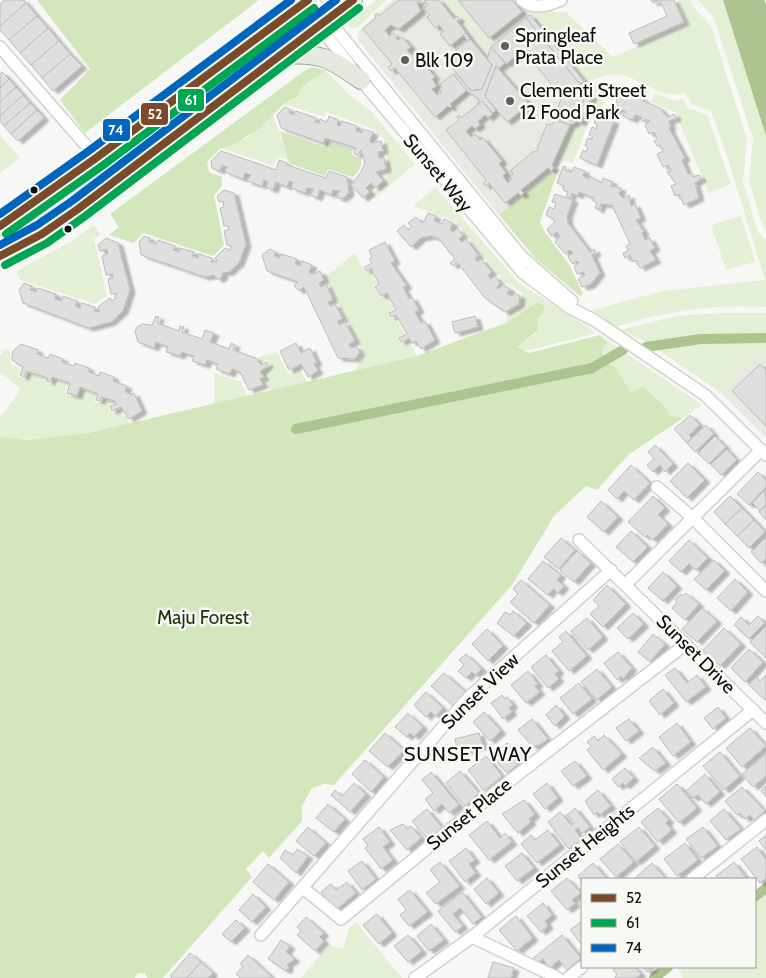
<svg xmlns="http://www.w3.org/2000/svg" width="766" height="978" viewBox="0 0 766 978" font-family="Cabin,sans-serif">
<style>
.built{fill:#e6eae3}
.green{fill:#e4f0d6}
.forest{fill:#d3e6bc}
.water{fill:#aec490}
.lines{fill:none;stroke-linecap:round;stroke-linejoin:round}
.canal{stroke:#aec490;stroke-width:10}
.building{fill:#dfe0de;stroke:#bcbdbb;filter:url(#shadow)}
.minor-casing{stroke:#d1d2d0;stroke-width:14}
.primary-casing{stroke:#a2a899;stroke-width:20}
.minor{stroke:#fefefe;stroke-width:11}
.primary{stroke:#e5e9e0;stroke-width:18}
.bus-1-casing{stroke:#f7f9f5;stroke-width:11}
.bus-2-casing{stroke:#f7f9f5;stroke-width:11}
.bus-3-casing{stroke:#f7f9f5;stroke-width:11}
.bus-1{stroke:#7a4b2a;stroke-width:8}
.bus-2{stroke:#00a651;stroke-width:8}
.bus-3{stroke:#0065bd;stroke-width:8}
.poi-dot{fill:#5f5f5e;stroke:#f7f9f5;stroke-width:2}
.bus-dot{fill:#0d0d0c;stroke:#f7f9f5;stroke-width:2}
.labels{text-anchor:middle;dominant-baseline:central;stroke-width:5;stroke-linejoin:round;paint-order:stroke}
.poi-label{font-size:19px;fill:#0d0d0c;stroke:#f7f9f5;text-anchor:start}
.street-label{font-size:19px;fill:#0d0d0c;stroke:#f7f9f5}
.park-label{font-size:19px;fill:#222f10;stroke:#f7f9f5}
.neighbourhood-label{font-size:20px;letter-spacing:1px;fill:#0d0d0c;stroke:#f7f9f5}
.line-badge{stroke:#f7f9f5;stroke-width:2}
.badge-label{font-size:14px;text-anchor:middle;font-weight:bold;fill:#fff}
</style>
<defs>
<filter id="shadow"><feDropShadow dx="5" dy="3" stdDeviation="1" flood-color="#0004"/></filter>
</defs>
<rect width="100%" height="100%" fill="#f7f8f6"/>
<!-- built -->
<g class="built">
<polygon points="393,0 516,0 526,9 532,11 552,10 592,66 595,92 570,156 499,215 359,41 358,33 361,28"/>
<polygon points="766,353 766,438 720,392 754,357"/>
</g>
<!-- green -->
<g class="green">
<polygon points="376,0 387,0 357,28 348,27 352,19"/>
<polygon points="446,0 456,0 476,25 470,30"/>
<path d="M678,0h12l5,9 16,17 36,113 -4,43 14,48 9,11v66c-52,-3 -101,4 -151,20l-22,-17 69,-19 103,-11 -38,-124 -16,-45 -19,-7 -7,-11c-22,7 -43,-13 -63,-18 -12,-2 -24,3 -35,7l-56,-69 35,-1 47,45 75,-33z"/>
<polygon points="698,0 723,0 766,136 766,231 760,218 749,181 753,139 714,18"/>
<polygon points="480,30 488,40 485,49 474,35"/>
<polygon points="326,71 349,95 369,109 415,164 368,203 365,200 385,182 389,169 384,139 374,129 326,112 324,117 284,104 297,96 303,86"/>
<polygon points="601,82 604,104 602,111 594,109 573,163 561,158 571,133 581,127 594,95 585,88"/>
<polygon points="655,93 675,101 683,99 688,108 707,115 731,184 709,193 675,112 651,102"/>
<polygon points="273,115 289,160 277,157 274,166 221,148 246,138"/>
<polygon points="0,135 20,158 0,173"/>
<polygon points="435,187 519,283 597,333 525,351 517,347 527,337 535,335 537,319 543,312 538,302 506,323 507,314 522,305 523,293 505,282 456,222 413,206"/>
<polygon points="741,216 755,262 726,270 711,225"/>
<polygon points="94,225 101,234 94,239 107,296 95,304 20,280 17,271 70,242"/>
<polygon points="355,253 365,272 370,270 378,284 374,286 380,298 387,295 394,309 388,313 391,319 395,317 405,334 398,338 401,343 408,340 417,356 354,371 365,355 325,277"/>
<polygon points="720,313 766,313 766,336 700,337 651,344 620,330 677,316"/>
<path d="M600,335l102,70 -19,13 -13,-2 -6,-11 -21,-18 -12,5c-13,-18 -24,-20 -29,-43l6,-6z"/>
<polygon points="702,340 766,340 766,353 754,357 720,392 654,347"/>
<path d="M7,348l3,5v10l10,6 -2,7 8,3 2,-6 23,11 2,-5 15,5 -3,9 13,5 3,-9 15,6 -2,6 7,2 2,-5 11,5 -6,2 3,8 9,-3 3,6 3,-1 4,9c-43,9 -87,20 -130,13v-19l21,-29 -21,-17v-17z"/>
<polygon points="277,352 288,374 300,368 307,382 271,391 263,373 270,365 267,360 262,362 258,357"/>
<polygon points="214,373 241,382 247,396 215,404"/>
<polygon points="766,895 766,978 683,978 677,967 755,967 755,904"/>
<polygon points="356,922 402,978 301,978 329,945 343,949 349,928"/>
</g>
<!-- forest -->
<g class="forest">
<polygon points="37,0 259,0 85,133 60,100 90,69"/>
<polygon points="314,67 326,71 303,86 297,96 284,104 257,130 236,143 221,148 207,162 209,172 222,177 222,186 214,195 224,245 213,256 143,233 134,243 109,235 119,227 110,214 307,69"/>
<path d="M280,131l45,16 2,-6 26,9 -1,5 9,3c2,8 -3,14 -8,19l-25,-8 -3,7 -36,-13z"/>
<polygon points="555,169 558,171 540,222 544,231 570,266 583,294 580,296 536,259 499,215"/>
<polygon points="538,302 544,306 543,312 537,319 538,330 517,347 529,353 600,335 608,343 602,349 605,364 614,366 631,392 643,387 664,405 670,416 683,418 628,455 597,490 586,486 554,516 512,585 334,785 324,784 312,788 302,806 302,821 269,858 263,851 246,869 252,877 163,978 147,978 145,973 138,973 135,978 0,978 0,437 27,440 88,433 417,356 506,323"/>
</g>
<!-- water -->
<polygon class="water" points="723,0 764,0 766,4 766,136"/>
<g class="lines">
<!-- canal -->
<g class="canal">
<polyline points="646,347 701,339 766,338"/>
<polyline points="296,429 592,368 623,350"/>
<polyline points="755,897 766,888"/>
<polyline points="654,978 668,967"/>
</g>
</g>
<!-- building -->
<g class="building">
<polygon points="4,0 24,0 26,3 0,26 0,4"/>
<polygon points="399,0 421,0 417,3 421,11 399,29 391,25 385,30 389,36 393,33 398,40 402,37 411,47 407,50 412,55 415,53 435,77 432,79 437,86 432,89 437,95 442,92 439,89 442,87 440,84 453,74 467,90 450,104 452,106 450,108 448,106 435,117 395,68 391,71 388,67 392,64 363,29 376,18 374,15 377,13 379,16"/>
<polygon points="424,0 439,0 454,19 457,16 460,19 457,21 466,33 450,46 440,34 444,31 439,25 435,28 427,17 430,15 424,8 428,5"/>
<polygon points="458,0 512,0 522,12 489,38"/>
<polygon points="651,0 674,0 684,22 634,44 629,33 667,16 660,0 653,3"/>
<polygon points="26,3 37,16 9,40 0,30 0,26"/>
<polygon points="530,15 584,81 580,84 526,18"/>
<polygon points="37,16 48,28 20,53 9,40"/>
<polygon points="526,18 587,93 575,122 554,117 562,97 523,50 506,64 491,47"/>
<polygon points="48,28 59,41 31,65 20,53"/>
<polygon points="466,33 470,39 468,41 463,35"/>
<polygon points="470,39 492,65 482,89 471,91 445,59"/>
<polygon points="59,41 70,54 42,78 31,65"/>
<polygon points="491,47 505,63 498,69 496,66 485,96 496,110 493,113 482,101 477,106 479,99 468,92 454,75 456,73 471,91 482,89 492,65 487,59"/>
<polygon points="70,54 82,66 53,91 42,78"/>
<polygon points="496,66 529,104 507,122 485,96"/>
<polygon points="2,72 9,79 0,88 0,74"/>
<polygon points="9,79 16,87 0,102 0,88"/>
<polygon points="16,87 23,95 0,116 0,102"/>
<polygon points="636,87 641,89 637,96 644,99 643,101 660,108 667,117 674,114 676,118 669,121 671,127 669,128 685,158 682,160 688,174 691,173 693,177 699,175 701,179 695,183 699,198 684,205 679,194 675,196 671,186 676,184 667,172 671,171 668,165 663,167 657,154 663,151 660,145 657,146 654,141 657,139 654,132 649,134 645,125 650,121 645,119 644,122 641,120 642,117 635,115 633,120 623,116 625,111 618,108 617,111 613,110 620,92 633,95"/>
<polygon points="586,94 592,96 581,123 576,121"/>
<polygon points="23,95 30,103 4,126 0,121 0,116"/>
<polygon points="482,101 493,114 488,118 485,115 478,121 480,125 475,129 472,126 466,131 471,137 475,134 480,140 483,138 502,161 499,164 506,173 503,176 508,183 512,179 510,177 513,174 510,171 534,151 536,152 538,150 537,149 547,124 551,125 556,120 570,125 552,165 554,168 551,171 548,168 521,190 524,193 521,196 518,193 505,203 489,183 485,186 483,183 486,180 446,130 459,120 457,117 459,115 461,118"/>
<polygon points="30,103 37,110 11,134 4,126"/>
<polygon points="285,107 290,109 289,113 294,115 296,111 316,118 315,122 319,123 320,119 327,122 329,116 338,120 337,125 340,126 342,121 357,126 356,131 362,133 363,129 373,132 370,140 371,143 381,141 383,151 378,152 379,158 384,158 386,169 376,172 383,181 375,188 371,183 366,188 370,192 363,198 351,185 361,172 365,163 361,150 358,155 354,154 356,148 325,138 323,143 281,128 277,115"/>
<polygon points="37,110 44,118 18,141 11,134"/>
<polygon points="597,115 614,121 597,165 580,158 583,150 586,152 588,148 585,146 588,138 592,139 593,137 589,135 592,127 596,129 597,124 594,123"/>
<polygon points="566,118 575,122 575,123 570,125 564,123"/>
<polygon points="221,151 276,170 279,160 287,163 287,165 326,178 329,171 347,177 349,193 342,199 336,197 340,191 333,190 331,195 320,190 317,198 310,195 314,189 307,188 305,193 291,188 293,182 289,181 287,187 276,182 273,190 266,187 268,182 264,180 262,186 247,181 251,175 245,173 243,179 225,172 227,167 222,165 220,171 212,168 211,161"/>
<polygon points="563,166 566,167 565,170 572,172 574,167 585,171 583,176 589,179 590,176 601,183 603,178 613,182 611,186 621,188 619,194 623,198 629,195 631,206 635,204 641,218 636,220 644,232 642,233 645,240 650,238 655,248 650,251 656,260 640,268 636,260 633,262 630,255 625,258 623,253 628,251 626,246 630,244 612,205 601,204 599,210 595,208 597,203 593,201 594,198 579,192 578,196 572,193 570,198 566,196 568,192 563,190 564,186 557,183"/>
<polygon points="224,190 234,193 246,244 239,263 229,272 222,273 223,276 218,280 214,275 205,277 141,255 139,242 144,236 150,238 149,242 156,244 158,240 175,246 173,250 179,252 180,248 194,252 192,256 198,258 199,254 212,258 211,262 216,262 217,260 215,258 225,248 230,250 231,246 227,245 224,231 229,230 228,226 224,226 220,208 224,207 223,201 219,202 217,196"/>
<polygon points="555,194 573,200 567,216 568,223 590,252 594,249 596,253 592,255 600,273 590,285 582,287 578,279 585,275 583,272 577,274 574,266 579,263 577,261 573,264 568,257 573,253 570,250 565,254 555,242 560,237 557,232 551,236 547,229 555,222 554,219 546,215 549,207 554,209 556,203 552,202"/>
<polygon points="428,213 436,216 434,221 442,224 444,219 453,223 450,230 453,232 457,228 463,235 459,239 462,242 466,239 479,256 475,258 477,262 481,259 492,272 488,275 491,279 495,276 500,283 497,288 498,289 502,285 510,289 507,294 512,296 514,293 520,296 519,304 505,312 485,298 457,262 453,266 450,263 455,259 438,238 430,236 421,238 411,247 397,231 404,225 408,230 412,227 408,223 416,217 422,223 424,222"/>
<polygon points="106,238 118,243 130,290 123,311 111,322 89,328 23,303 19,290 24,283 32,286 30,290 36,292 38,288 56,294 55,299 61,301 63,296 77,301 75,306 80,308 82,303 95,307 94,311 99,312 100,310 98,307 110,298 112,301 115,299 116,295 116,293 111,294 108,279 113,278 113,274 106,275 102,256 108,254 107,249 100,251 98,245"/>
<polygon points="385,242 395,261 391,263 407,286 403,287 409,299 412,297 419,310 415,312 421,323 425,321 435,340 421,349 416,341 412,343 409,338 401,342 399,338 407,334 396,315 391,317 389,313 396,310 387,293 381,296 375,287 379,284 371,268 366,271 364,267 372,263 369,259 372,257 369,250"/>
<polygon points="270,249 276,252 274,256 279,258 281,254 297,259 295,264 300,266 302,261 312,265 309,272 312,274 320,271 324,280 319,283 321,287 326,284 333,300 328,302 330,306 335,304 343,319 338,321 339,325 345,322 355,341 349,344 351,348 356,346 360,352 355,359 338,358 304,287 299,291 294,286 298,282 267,271 262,255"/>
<polygon points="156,316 159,317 157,323 179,331 180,326 184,327 182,332 202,339 205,330 214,333 210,342 229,349 231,343 235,345 233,350 256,358 261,365 267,362 268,365 260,372 264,377 260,379 263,385 249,390 240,372 232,369 230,374 216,369 218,364 207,360 205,365 192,361 194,356 182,352 180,356 166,352 168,347 156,342 154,348 138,342 135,331 137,327 142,324 152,325"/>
<polygon points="475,316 478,327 455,333 452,322"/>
<polygon points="296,343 301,353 310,348 317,363 314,364 318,371 308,377 301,364 289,370 280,351"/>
<polygon points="21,344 38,350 37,354 48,358 50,354 63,359 62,362 74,366 75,363 89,368 89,372 99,376 100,372 114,377 113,381 127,386 125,391 131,395 134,393 142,411 129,419 121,407 112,411 110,406 116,404 115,401 101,397 100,401 96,400 98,394 80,387 77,396 67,393 70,383 52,377 50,382 47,381 48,378 26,371 24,377 20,375 23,367 12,360 12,356 13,351"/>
<polygon points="760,364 766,370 766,426 732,391"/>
<polygon points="690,415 700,425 689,435 692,438 687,443 674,429"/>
<polygon points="706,425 714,434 695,452 687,443"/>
<polygon points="715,436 726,447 709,464 698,453"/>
<polygon points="655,445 673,464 665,472 660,465 653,472 647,465 654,459 648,452"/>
<polygon points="727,449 737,460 721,475 711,464"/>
<polygon points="688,463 705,480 687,498 670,481"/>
<polygon points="631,465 650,483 634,500 624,491 617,499 608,490"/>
<polygon points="758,472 766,480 766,487 749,505 737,494"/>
<polygon points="765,490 766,504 760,511 752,503"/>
<polygon points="653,496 665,508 658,515 668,524 653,540 647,535 645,537 628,522"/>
<polygon points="730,496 742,508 725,524 714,512"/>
<polygon points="601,501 618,517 604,532 587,517"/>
<polygon points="766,506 766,520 759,512"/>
<polygon points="742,508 754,520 737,536 725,524"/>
<polygon points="754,520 765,532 749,548 737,536"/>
<polygon points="631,531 648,547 633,562 616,547"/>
<polygon points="766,537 766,559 761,563 751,552"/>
<polygon points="561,538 575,550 559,569 544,557"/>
<polygon points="689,540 708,558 696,570 689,564 681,572 669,561"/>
<polygon points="577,551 591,563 574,582 560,570"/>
<polygon points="714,560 725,571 706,590 694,579"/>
<polygon points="543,561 561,575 557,580 564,586 558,593 553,589 548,595 528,579"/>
<polygon points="663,572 677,586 663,601 648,588"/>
<polygon points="735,579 748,592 731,611 717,598"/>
<polygon points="521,580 550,605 534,623 510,602 518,594 513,589"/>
<polygon points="607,585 626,604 603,627 590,614 599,606 593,600"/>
<polygon points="686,593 699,604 685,620 672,608 677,602 675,600 681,594 683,596"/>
<polygon points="702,608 717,621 697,642 682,629"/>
<polygon points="513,611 527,623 514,636 497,623 505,612 510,615"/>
<polygon points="633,613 644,624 628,639 617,628"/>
<polygon points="758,616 765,623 749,639 734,625 741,617 749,625"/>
<polygon points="587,618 603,637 588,650 571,631"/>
<polygon points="766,626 766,658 750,642"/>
<polygon points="724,628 741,644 720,666 703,650"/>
<polygon points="487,629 503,646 488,661 472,644"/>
<polygon points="566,631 587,656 569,671 552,651 563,642 559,637"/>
<polygon points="653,634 665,644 650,662 638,652"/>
<polygon points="749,649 763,662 745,682 731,668"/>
<polygon points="618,652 632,668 623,679 621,676 617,680 604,663"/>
<polygon points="466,654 482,669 475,675 472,672 466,678 458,671 464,665 459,660"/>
<polygon points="546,655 559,671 555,674 559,679 548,688 531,667"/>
<polygon points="675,668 687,683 697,675 706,687 686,702 665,675"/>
<polygon points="597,669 612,687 597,700 581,682"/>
<polygon points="528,671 538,684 535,686 540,692 526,703 511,685"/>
<polygon points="444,673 466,692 453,706 431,686"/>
<polygon points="766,675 766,699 765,700 749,685 756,677 760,681"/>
<polygon points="579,683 592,699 573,714 560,698"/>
<polygon points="663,689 674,703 660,715 649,701"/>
<polygon points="426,692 443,708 436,716 431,712 426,717 414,705"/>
<polygon points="502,695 505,699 507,697 513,705 509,708 512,712 503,719 491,703"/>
<polygon points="556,705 565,716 555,726 546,715"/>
<polygon points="718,707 726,718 713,729 704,718"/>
<polygon points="484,712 501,731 490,741 473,722"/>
<polygon points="408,713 423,727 414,737 410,733 407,737 395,727"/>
<polygon points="532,719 548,739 538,746 537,745 533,747 518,730"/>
<polygon points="629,719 639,731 626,741 616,728"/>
<polygon points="677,723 691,742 673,756 659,737"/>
<polygon points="750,728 766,746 742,767 726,748"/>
<polygon points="385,733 404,750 388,767 369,751"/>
<polygon points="479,733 483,746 458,753 455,739"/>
<polygon points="604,735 622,754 603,770 587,750 591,746 587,742 594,736 598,741"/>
<polygon points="507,743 522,761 507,773 492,756"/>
<polygon points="653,747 666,763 655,771 639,758"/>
<polygon points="720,752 740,776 724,790 703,766"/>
<polygon points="766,754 766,776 753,787 742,774"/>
<polygon points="486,756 502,776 484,791 468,770"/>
<polygon points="365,760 384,777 371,792 352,774"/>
<polygon points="575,761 587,776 573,786 561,771"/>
<polygon points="625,768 634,778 625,786 623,783 618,787 612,779"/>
<polygon points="460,771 479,793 465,806 446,783"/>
<polygon points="431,772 459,805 449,813 442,804 434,811 425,799 433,793 422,780"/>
<polygon points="705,774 720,792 706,804 698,795 693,798 686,791"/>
<polygon points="354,783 366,794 350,812 331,795 335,790 342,796"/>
<polygon points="547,783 558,798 545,809 533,794"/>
<polygon points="677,784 697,808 679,823 659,799"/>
<polygon points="766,786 766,797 761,791"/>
<polygon points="742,787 765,811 754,820 750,815 745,819 740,813 737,815 725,801"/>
<polygon points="598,790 611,806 600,815 597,812 594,815 585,801"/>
<polygon points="524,800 535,814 529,819 531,822 518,833 502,814"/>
<polygon points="328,804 345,819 334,832 316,818"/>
<polygon points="575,808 590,827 582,833 578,828 575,830 582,839 569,849 548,822 560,812 571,825 574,823 567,815"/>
<polygon points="658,808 669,820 666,823 672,830 658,842 641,822"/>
<polygon points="427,809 442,828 428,840 412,821"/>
<polygon points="724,809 741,829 726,840 710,821"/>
<polygon points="487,821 500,838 505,833 512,842 489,860 469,835"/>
<polygon points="403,824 407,829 411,826 421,838 407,850 390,830"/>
<polygon points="308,827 326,843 314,856 296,841"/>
<polygon points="379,827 390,842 383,847 393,860 381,869 365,848 368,846 363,839"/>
<polygon points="639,827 655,846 636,862 620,842"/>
<polygon points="703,827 718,846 701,858 686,839"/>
<polygon points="548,830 560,845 537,863 521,844 531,835 535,840"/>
<polygon points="766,835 766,850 759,841"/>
<polygon points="685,843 698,860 677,876 664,859"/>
<polygon points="618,844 634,862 616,877 600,859"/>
<polygon points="757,847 766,860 766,878 760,883 741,859"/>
<polygon points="466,848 475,860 469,864 476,873 465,882 449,861"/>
<polygon points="297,849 308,856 296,873 280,858 285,850 293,855"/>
<polygon points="522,853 534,868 517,881 505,866"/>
<polygon points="362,861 376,879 362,890 348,871"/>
<polygon points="440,862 460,886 436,904 426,893 440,882 430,870"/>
<polygon points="734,862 747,879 719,879 716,876"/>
<polygon points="593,863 607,879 582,879 582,882 578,876"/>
<polygon points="652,863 666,879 636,879 635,878"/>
<polygon points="268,864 289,882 274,900 253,882"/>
<polygon points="487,878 499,893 486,904 474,889"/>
<polygon points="567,878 581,893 572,900 575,904 567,910 551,891"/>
<polygon points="347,882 356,893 336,910 321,892 331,884 336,890"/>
<polygon points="410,890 428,912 409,926 400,915 406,910 398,899"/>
<polygon points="462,892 482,917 473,924 460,908 453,914 463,926 455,932 438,911"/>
<polygon points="253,894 266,907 252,922 239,910"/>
<polygon points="543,903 552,915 545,921 548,926 541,932 527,916"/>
<polygon points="377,914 392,933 379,944 363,925"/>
<polygon points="516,916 533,938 517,951 499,930"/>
<polygon points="306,917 324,933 320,937 324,941 315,951 297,935 301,931 297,927"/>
<polygon points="236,920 245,928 231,942 222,934"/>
<polygon points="582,921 582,945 570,930"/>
<polygon points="431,924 444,940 429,951 417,936"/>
<polygon points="408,935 422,951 408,962 394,946"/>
<polygon points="562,935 581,958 567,970 559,960 550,968 543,959 535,965 531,960"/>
<polygon points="281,940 290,946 286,952 295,959 287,965 289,967 286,971 268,959"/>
<polygon points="190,953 201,962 187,978 172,978 170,976"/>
<polygon points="248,955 273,978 240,978 236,974 243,966 240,964"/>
<polygon points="201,962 213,973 208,978 187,978"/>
<polygon points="493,962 514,968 511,978 488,978"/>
<polygon points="617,967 635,967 641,974 636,978 615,978 617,974 613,970"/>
<polygon points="643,967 654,967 647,972"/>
</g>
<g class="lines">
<!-- minor casing -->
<g class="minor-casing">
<g id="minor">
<polyline points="312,0 521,256 572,301"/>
<path d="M522,0c12,10 25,6 39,0"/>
<polyline points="302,4 361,80 523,273 570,308 594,320 705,395 766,455"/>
<polyline points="0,47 104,166 111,167 137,159"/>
<polyline points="657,487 693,518 766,591"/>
<polyline points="579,540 766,723"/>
<polyline points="626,584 761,450"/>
<polyline points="692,879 766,820"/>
<polyline points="303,888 341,919 498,790 686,644"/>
<polyline points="261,935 468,698 611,570"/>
<polyline points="472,937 558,978"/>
<polyline points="415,978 472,937 753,710"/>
<polyline points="568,978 582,967"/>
</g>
</g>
<!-- primary casing -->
<g class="primary-casing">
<g id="primary">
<path d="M281,55c39,-3 49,3 80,25"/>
<polyline points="0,226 96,158 308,0"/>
<polyline points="0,256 42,234 78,209 353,0"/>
</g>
</g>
<!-- minor -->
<use href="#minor" class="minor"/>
<!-- primary -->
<use href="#primary" class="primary"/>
<!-- bus-1 casing -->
<g class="bus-1-casing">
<g id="bus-1">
<polyline points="0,226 96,158 308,0"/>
<polyline points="0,256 42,234 78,209 353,0"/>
</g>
</g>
<!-- bus-2 casing -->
<g class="bus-2-casing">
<g id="bus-2">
<polyline points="6,234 102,166 314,8"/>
<polyline points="5,265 47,243 84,217 359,8"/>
</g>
</g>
<!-- bus-3 casing -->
<g class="bus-3-casing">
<g id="bus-3">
<polyline points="0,214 90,150 291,0"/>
<polyline points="0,245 37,225 72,201 336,0"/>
</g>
</g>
<!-- bus-1 -->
<use href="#bus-1" class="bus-1"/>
<!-- bus-2 -->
<use href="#bus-2" class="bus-2"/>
<!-- bus-3 -->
<use href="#bus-3" class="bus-3"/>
</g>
<!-- markers -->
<g class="poi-dot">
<circle cx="505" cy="46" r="5"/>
<circle cx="405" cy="60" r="5"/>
<circle cx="510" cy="101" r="5"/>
</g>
<g class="bus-dot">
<circle cx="34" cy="190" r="4.5"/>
<circle cx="68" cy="229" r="4.5"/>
</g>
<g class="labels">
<!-- poi labels -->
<g class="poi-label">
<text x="515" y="35">Springleaf<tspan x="515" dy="22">Prata Place</tspan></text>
<text x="415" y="60">Blk 109</text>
<text x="520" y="90">Clementi Street<tspan x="520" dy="22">12 Food Park</tspan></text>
</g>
<!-- street labels -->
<g class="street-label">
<text transform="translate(438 173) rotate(50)">Sunset Way</text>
<text transform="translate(696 654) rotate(45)">Sunset Drive</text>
<text transform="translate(480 691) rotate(-44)">Sunset View</text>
<text transform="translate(469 814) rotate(-39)">Sunset Place</text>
<text transform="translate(585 846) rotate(-39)">Sunset Heights</text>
</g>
<!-- park labels -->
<g class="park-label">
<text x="203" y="617">Maju Forest</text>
</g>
<!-- neighbourhood labels -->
<g class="neighbourhood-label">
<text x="468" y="754">SUNSET WAY</text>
</g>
</g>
<g class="line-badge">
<rect x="177" y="88" width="28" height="24" rx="5" fill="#00a651"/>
<rect x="140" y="102" width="29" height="24" rx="5" fill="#7a4b2a"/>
<rect x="102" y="118" width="29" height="24" rx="5" fill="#0065bd"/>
</g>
<g class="badge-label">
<text x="191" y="105">61</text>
<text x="155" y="119">52</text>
<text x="116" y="135">74</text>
</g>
<!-- legend -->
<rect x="581" y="878" width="175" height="90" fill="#f7f9f5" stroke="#999b98"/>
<rect x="591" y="894" width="25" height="8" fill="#7a4b2a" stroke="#999b98"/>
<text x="626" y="903" font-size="15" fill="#0d0d0c">52</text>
<rect x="591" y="919" width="25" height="8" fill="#00a651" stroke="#999b98"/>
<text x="626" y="928" font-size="15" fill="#0d0d0c">61</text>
<rect x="591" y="944" width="25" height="8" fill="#0065bd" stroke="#999b98"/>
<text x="626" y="953" font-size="15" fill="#0d0d0c">74</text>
</svg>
